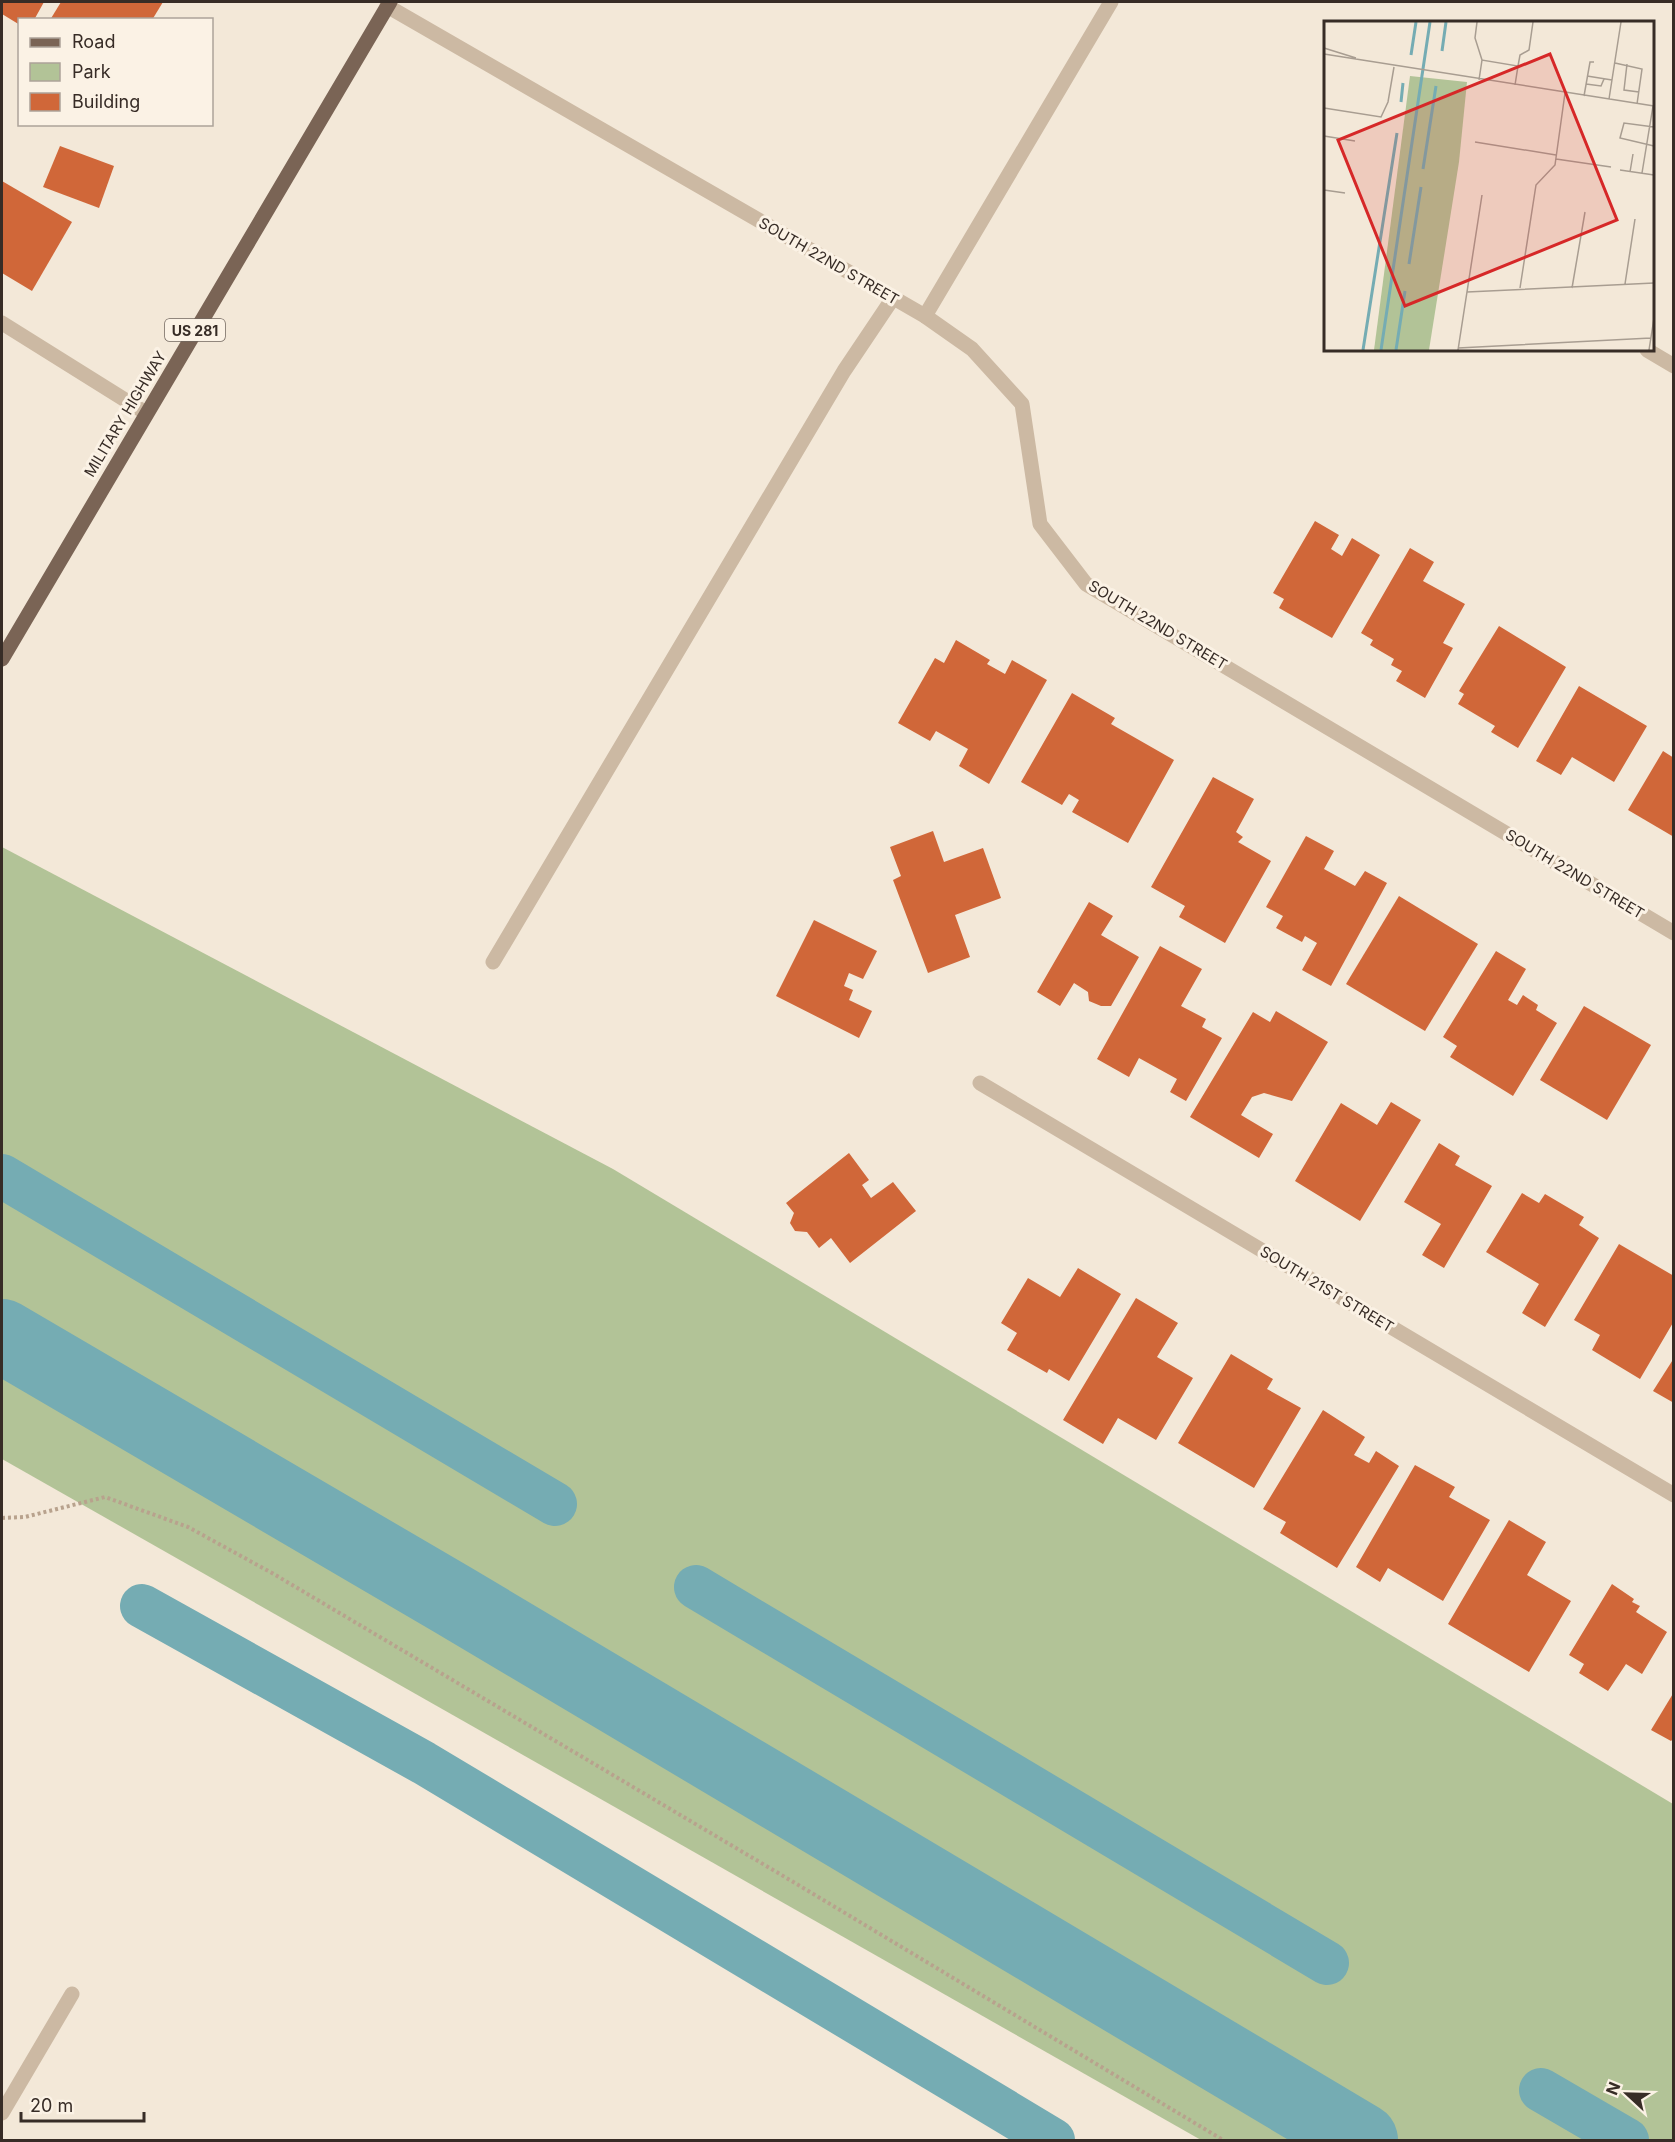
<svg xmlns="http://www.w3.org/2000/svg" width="1675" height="2142" viewBox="0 0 1675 2142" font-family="Inter,sans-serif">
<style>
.green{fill:#b2c397}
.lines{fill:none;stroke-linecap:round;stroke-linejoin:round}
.canal{stroke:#75acb3;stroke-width:44}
.river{stroke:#75acb3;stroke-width:74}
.building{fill:#d06739}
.path{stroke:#b8a28d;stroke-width:4;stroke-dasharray:3 3;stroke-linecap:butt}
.lane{stroke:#ccb9a3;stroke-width:15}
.street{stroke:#ccb9a3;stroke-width:15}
.primary{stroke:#7a6455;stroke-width:15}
.labels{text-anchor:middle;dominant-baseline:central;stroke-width:6;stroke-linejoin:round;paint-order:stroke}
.shield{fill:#fbf2e5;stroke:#72675f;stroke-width:1.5}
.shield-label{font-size:14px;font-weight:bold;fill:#372c26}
.street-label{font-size:15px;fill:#372c26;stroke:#fbf2e5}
.inset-river{fill:none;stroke:#75acb3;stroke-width:3}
.inset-road{fill:none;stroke:#a89d91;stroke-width:1.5}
.view{fill:#d62828;fill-opacity:0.15;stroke:#d62828;stroke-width:3}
.inset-edge{fill:none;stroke:#372c26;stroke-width:3}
</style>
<rect width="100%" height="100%" fill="#f3e8d8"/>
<!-- green -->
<polygon class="green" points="2,847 613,1169 1673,1804 1673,2140 1201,2140 2,1459"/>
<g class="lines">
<!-- canal -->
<g class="canal">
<polyline points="2,1176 555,1504"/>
<polyline points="696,1587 1327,1963"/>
<polyline points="142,1606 424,1763 1053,2140"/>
<polyline points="1541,2090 1627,2140"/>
</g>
<!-- river -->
<polyline class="river" points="2,1336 453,1600 1361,2140"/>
</g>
<!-- building -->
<g class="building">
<polygon points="2,2 44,2 34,20 20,20 20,25 2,14"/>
<polygon points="61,2 163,2 152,20 50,20"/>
<polygon points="60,146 114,166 99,208 43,187"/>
<polygon points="2,181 72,222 32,291 2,273"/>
<polygon points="1315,521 1339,535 1331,549 1342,556 1352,538 1380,555 1332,638 1279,608 1284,599 1273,593"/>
<polygon points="1410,548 1434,562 1423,581 1465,604 1443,643 1453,648 1425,698 1396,681 1402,671 1391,665 1394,659 1370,645 1373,640 1361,633"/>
<polygon points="1499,626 1566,667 1518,748 1491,732 1495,726 1458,704 1464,694 1459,691"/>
<polygon points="956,640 990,660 987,664 1005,674 1012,660 1047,680 989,784 959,766 968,749 936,731 930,741 898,723 935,658 944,663"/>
<polygon points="1579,686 1647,726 1614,782 1572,757 1561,775 1536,761"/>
<polygon points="1072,693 1115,718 1111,724 1174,760 1128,843 1072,812 1079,800 1069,794 1062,805 1021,782"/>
<polygon points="1663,751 1674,758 1674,837 1628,810"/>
<polygon points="1213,777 1254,799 1236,832 1243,837 1238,842 1271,861 1225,943 1179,917 1185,906 1151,887"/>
<polygon points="933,831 944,862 983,848 1001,898 955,915 970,957 928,973 893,880 901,876 890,847"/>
<polygon points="1306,836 1334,851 1324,869 1355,886 1365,871 1387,883 1331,986 1302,970 1317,943 1305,936 1302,942 1276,928 1283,916 1266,907"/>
<polygon points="1399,896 1478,944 1425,1031 1346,984"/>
<polygon points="1089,902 1113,916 1101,935 1139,957 1111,1006 1101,1006 1089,1001 1088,992 1074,983 1060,1006 1037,992"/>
<polygon points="814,920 877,951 863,979 849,973 844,986 853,990 849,1000 872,1011 859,1038 776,996"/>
<polygon points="1160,946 1202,969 1181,1006 1206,1019 1202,1027 1222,1038 1186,1101 1170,1092 1177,1079 1139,1058 1129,1077 1097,1059"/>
<polygon points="1496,951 1526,969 1508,1000 1517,1005 1523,995 1538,1005 1536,1010 1557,1023 1513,1096 1450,1057 1457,1046 1443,1037"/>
<polygon points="1584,1006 1651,1045 1607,1120 1540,1080"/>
<polygon points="1276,1011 1328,1042 1292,1101 1264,1093 1252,1097 1241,1115 1273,1134 1259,1158 1190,1117 1253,1012 1270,1022"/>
<polygon points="1391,1102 1421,1120 1360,1221 1295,1181 1341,1103 1377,1125"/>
<polygon points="1439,1143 1460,1156 1455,1165 1492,1186 1444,1268 1422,1255 1441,1224 1404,1202"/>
<polygon points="849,1153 869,1180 862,1185 871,1198 893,1182 916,1211 850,1263 831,1238 819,1248 807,1232 795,1231 790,1223 794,1213 786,1203"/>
<polygon points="1522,1193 1539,1203 1545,1194 1584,1217 1579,1225 1599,1238 1545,1327 1522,1313 1539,1284 1486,1252"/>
<polygon points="1619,1244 1674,1276 1674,1321 1640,1379 1592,1350 1600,1335 1574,1320"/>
<polygon points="1078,1268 1121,1294 1069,1381 1049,1369 1047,1373 1007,1350 1017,1333 1001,1323 1028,1278 1060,1297"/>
<polygon points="1136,1298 1178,1323 1157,1357 1193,1378 1156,1440 1118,1418 1103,1444 1063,1420"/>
<polygon points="1231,1354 1273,1379 1267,1389 1301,1408 1254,1488 1178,1443"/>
<polygon points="1674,1358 1674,1403 1653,1391"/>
<polygon points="1323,1410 1365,1437 1354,1455 1369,1463 1376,1451 1399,1466 1337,1568 1280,1533 1286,1522 1263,1509"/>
<polygon points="1415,1465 1455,1487 1449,1497 1490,1520 1443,1601 1388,1568 1380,1582 1356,1567"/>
<polygon points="1509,1520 1546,1542 1527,1575 1571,1601 1529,1672 1448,1624"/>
<polygon points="1612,1584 1634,1599 1632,1602 1640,1606 1636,1612 1667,1632 1642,1674 1626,1664 1608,1691 1579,1673 1584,1664 1569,1655"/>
<polygon points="1674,1692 1674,1738 1671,1741 1651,1730"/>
</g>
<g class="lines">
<!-- path -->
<polyline class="path" points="2,1518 25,1517 105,1497 188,1527 272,1573 795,1883 1223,2140"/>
<!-- lane -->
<g class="lane">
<polyline points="2,323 146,413"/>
<polyline points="493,962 844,371 893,298"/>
</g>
<!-- street -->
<g class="street">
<polyline points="387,6 925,316 972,349 1022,404 1040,524 1086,584 1674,933"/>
<polyline points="925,316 1111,2"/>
<polyline points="1647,350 1674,366"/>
<polyline points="980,1083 1674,1495"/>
<polyline points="2,2113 72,1994"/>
</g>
<!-- primary -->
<polyline class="primary" points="2,659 390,2"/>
</g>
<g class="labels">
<!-- shield labels -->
<rect class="shield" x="165" y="319" width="60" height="22" rx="4.5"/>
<g class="shield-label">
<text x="195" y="330">US 281</text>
</g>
<!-- street labels -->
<g class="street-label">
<text transform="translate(829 261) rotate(30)">SOUTH 22ND STREET</text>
<text transform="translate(125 414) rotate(-59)">MILITARY HIGHWAY</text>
<text transform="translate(1158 625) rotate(31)">SOUTH 22ND STREET</text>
<text transform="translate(1575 874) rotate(31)">SOUTH 22ND STREET</text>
<text transform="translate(1327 1289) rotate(31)">SOUTH 21ST STREET</text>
</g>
</g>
<!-- overview -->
<g transform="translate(1324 21)">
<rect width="330" height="330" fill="#f3e8d8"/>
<path d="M86,55l57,6 -8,80 -30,188h-55z" fill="#b2c397"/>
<path class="inset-river" d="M118,30l4,-29M87,34l5,-33M77,81l2,-19M99,148l13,-83M85,243l12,-77M39,329l34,-217M57,329l49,-328M72,329l9,-59"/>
<path class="inset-road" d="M153,1l-2,16 7,22M0,27l32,10M0,33l330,52M291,42l27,6 -5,35M303,43l-3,26 15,2M194,45l2,-11 9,-5 4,-28M263,55l25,4M155,59l3,-20 36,6 -3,19M262,63l15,2 3,-7M260,75l6,-34h4M285,78l12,-77M0,87l57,9 7,-15 6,-35M330,106l-30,-4 -4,15 34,8M0,115l31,5M151,121l81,13M232,138l55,8M296,149l34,5M306,151l3,-18M318,152l11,-67M0,169l21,3M301,263l10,-65M196,267l16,-103 19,-20 10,-72M248,267l13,-76M143,271l187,-9M134,327l193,-10M134,329l24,-155M325,329l5,-32"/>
<path class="view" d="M226,33l67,166 -212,86 -67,-166z"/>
<rect width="330" height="330" class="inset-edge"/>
</g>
<!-- border -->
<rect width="1675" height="2142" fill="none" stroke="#372c26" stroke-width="6"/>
<!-- legend -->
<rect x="18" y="18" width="195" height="108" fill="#fbf2e5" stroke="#ada399" stroke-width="1.5"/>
<rect x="30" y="38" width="30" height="9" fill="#7a6455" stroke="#ada399" stroke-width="1.5"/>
<text x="72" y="48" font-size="18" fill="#372c26">Road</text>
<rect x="30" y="63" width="30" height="18" fill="#b2c397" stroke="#ada399" stroke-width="1.5"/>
<text x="72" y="78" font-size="18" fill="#372c26">Park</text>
<rect x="30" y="93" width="30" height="18" fill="#d06739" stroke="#ada399" stroke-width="1.5"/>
<text x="72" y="108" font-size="18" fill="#372c26">Building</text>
<!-- north arrow -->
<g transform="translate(1627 2094) rotate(292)" stroke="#fbf2e5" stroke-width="4.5" paint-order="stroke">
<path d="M0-4.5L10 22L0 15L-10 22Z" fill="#372c26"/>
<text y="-9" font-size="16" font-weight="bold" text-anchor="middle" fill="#372c26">N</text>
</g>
<!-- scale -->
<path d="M21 2112v9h123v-9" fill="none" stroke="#372c26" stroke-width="3"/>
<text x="30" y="2112" font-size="18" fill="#372c26" stroke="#fbf2e5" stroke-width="4.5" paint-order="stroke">20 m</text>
</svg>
